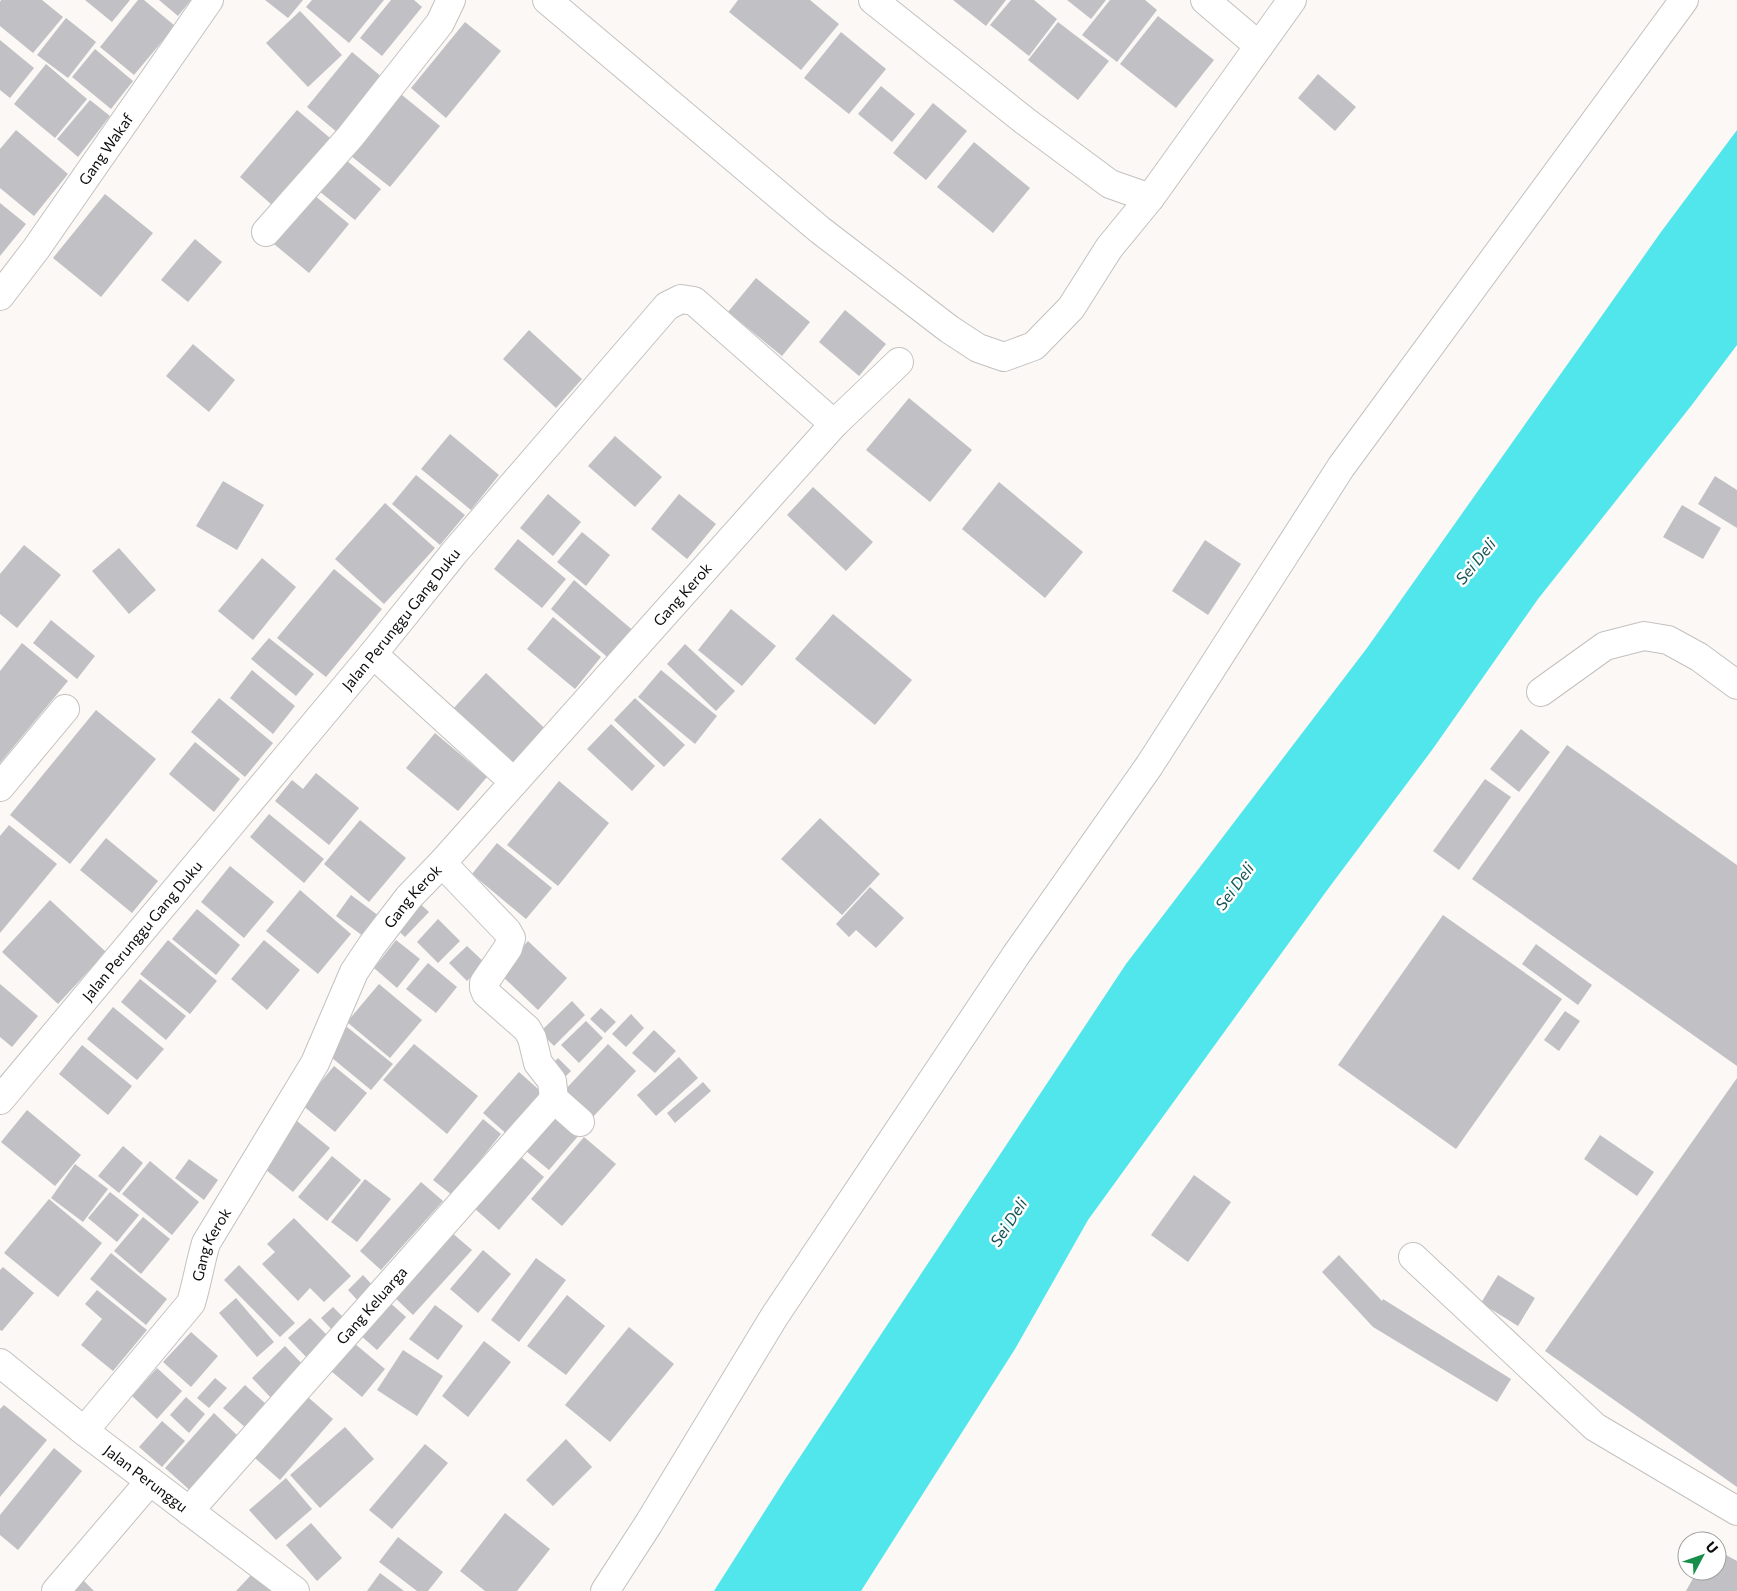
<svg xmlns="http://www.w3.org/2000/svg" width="1737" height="1591" viewBox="0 0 1737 1591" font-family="Commissioner,sans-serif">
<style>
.water{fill:#51e6ec}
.building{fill:#c1c1c5}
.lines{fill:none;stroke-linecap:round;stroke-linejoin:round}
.minor-casing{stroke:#c4c1bf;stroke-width:30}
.minor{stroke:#fff;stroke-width:28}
.labels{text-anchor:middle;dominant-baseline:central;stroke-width:5;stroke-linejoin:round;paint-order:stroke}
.street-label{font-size:15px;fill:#0d0c0b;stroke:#fff}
.water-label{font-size:16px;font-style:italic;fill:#165557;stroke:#fff}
</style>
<rect width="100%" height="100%" fill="#fbf8f5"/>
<!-- water -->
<polygon class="water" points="1737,130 1737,345 1691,406 1538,599 1432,750 1325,893 1088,1220 1015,1349 861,1591 714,1591 784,1481 1126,964 1367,648 1661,232"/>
<!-- building -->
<g class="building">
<polygon points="1,0 42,0 63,17 33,53 0,26 0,2"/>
<polygon points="85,0 130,0 112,22"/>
<polygon points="138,0 144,0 175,26 134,75 100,47"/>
<polygon points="159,0 191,0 178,16"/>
<polygon points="265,0 303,0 288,18"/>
<polygon points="312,0 384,0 349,43 306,7"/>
<polygon points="391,0 414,0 422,7 382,56 360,38"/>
<polygon points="738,0 810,0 839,24 801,70 729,12"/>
<polygon points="953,0 1006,0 986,26"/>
<polygon points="1011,0 1034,0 1057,19 1029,56 990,25"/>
<polygon points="1067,0 1106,0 1091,19"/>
<polygon points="1110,0 1145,0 1157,10 1117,62 1082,35"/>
<polygon points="300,11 342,55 308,87 266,43"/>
<polygon points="1158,16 1214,60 1176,108 1120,64"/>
<polygon points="66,18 96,42 68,78 37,55"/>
<polygon points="465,22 501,51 446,118 411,88"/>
<polygon points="1058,22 1109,61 1078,100 1028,60"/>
<polygon points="841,32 886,69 849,114 804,78"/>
<polygon points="0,40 34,68 10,98 0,90"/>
<polygon points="95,49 133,81 111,109 72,77"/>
<polygon points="352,52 383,78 338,133 307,107"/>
<polygon points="46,64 87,99 55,138 14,104"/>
<polygon points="1318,74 1356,107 1335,131 1298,98"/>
<polygon points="881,86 915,114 892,142 858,114"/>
<polygon points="397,91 440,126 390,187 346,152"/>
<polygon points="90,100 110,116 78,157 57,139"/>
<polygon points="933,103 967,131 926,180 893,153"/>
<polygon points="297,110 336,143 279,211 240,177"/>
<polygon points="16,130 68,174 34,216 0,188 0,149"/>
<polygon points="974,142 1030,188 993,233 937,187"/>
<polygon points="340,155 381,189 355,220 314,187"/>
<polygon points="308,190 349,224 309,273 268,239"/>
<polygon points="105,194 153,233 101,297 53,258"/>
<polygon points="0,203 26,224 0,256"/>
<polygon points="195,239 222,262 188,302 161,280"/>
<polygon points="756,278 810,322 782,356 728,312"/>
<polygon points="845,310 886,344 859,376 819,342"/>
<polygon points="529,330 582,379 556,408 503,359"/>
<polygon points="193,344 235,380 209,412 166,376"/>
<polygon points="909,398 972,450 930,502 866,450"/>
<polygon points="450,434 499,475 471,510 421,469"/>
<polygon points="615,436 662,477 635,507 588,466"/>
<polygon points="416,475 465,515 440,545 392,504"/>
<polygon points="1715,476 1737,490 1737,528 1698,504"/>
<polygon points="223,481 264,505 237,550 196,526"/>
<polygon points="999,482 1083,552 1045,598 962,529"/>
<polygon points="813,487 873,542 846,571 787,515"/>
<polygon points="548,494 581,522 553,556 520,528"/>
<polygon points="679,494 716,524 687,559 651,529"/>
<polygon points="385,503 435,548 384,604 335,559"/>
<polygon points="1682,505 1721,528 1703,559 1663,537"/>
<polygon points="582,532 610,555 586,586 557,562"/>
<polygon points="518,539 566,579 542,608 494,569"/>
<polygon points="1205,540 1241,564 1208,615 1172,591"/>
<polygon points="24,545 61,575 17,628 0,614 0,574"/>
<polygon points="119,548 156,590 129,614 92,571"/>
<polygon points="262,558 296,587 253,640 218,611"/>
<polygon points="334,569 382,609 326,677 277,638"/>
<polygon points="574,580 636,633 612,661 551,609"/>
<polygon points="731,609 776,646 742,686 698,650"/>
<polygon points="833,614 912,680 875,725 795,659"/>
<polygon points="553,617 601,657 575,689 527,649"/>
<polygon points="51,620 95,656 77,679 33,643"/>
<polygon points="269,638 314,674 296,696 251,659"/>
<polygon points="22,643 68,681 0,763 0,671"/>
<polygon points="685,644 735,691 716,711 667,664"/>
<polygon points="252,670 295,706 273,734 230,698"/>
<polygon points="661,670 717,716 695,744 638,697"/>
<polygon points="486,673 552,735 518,771 452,710"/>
<polygon points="219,698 273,743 245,777 191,732"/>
<polygon points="635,698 685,745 664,767 614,720"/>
<polygon points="96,710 156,759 70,864 10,815"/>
<polygon points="611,724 655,766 632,791 587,749"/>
<polygon points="1521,729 1550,752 1519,792 1490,769"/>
<polygon points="435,733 487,777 458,811 406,768"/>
<polygon points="195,742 240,779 214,812 169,774"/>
<polygon points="1567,745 1737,865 1737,1066 1472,879"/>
<polygon points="316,773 359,808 329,845 275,801 292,780 303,789"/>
<polygon points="1485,779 1511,797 1459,870 1433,851"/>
<polygon points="559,781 609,823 558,886 507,845"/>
<polygon points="269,814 324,859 304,883 250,837"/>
<polygon points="820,818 880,874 842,915 781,859"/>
<polygon points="360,820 406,858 369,902 324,864"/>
<polygon points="9,825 57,864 0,933 0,836"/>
<polygon points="106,838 158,881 132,913 80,870"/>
<polygon points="497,843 552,888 526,919 472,874"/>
<polygon points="230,866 274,902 244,938 201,902"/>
<polygon points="870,887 904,918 876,948 856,930 849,937 836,924"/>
<polygon points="300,890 351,934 318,974 266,931"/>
<polygon points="351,895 383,919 367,939 336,916"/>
<polygon points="50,900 106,952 58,1004 2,952"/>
<polygon points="416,900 429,912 405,937 392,925"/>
<polygon points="197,909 240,945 216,975 172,939"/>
<polygon points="1443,915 1562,999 1456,1149 1338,1065"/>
<polygon points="438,919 460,941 438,963 417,942"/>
<polygon points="168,940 217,981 190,1014 140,974"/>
<polygon points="264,940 300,970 267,1010 231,979"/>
<polygon points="396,940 420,959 397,988 374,968"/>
<polygon points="528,941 567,978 538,1010 499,973"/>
<polygon points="1536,944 1592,985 1578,1005 1522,964"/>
<polygon points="467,946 485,963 467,981 449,963"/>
<polygon points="428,963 457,987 436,1013 406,989"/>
<polygon points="140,979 186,1016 166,1040 121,1002"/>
<polygon points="0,984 38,1016 12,1047 0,1037"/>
<polygon points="379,984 422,1020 390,1058 347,1022"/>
<polygon points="572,1001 585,1015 554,1046 540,1032"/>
<polygon points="113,1007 164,1049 137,1080 87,1039"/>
<polygon points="601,1008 616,1022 605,1033 590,1019"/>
<polygon points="1565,1011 1580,1021 1559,1051 1544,1040"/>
<polygon points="631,1014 644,1028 626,1047 612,1034"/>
<polygon points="586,1021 603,1038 579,1063 561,1045"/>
<polygon points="347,1027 393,1064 371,1090 326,1053"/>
<polygon points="654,1030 676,1051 655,1073 632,1053"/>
<polygon points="414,1044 478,1096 447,1134 383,1080"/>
<polygon points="608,1044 636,1071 591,1119 563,1092"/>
<polygon points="82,1045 132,1086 108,1115 59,1074"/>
<polygon points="679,1057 698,1078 656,1116 637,1095"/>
<polygon points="558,1058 571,1071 564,1078 551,1065"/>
<polygon points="334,1066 367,1093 335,1132 302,1105"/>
<polygon points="519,1072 546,1096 510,1137 483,1113"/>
<polygon points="1737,1078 1737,1487 1545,1351"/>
<polygon points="703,1082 711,1091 675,1123 667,1113"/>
<polygon points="27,1110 81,1155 55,1186 1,1142"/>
<polygon points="551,1110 579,1135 549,1170 520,1146"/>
<polygon points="483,1119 501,1134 452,1195 433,1180"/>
<polygon points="297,1121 330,1148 293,1192 260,1165"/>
<polygon points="1600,1135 1654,1172 1637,1196 1584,1159"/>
<polygon points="584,1137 616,1164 562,1226 531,1199"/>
<polygon points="123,1146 143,1163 119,1193 98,1176"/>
<polygon points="512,1149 544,1177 499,1230 467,1202"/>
<polygon points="332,1156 361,1180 327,1221 298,1197"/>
<polygon points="189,1159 218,1180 204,1200 175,1178"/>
<polygon points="150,1161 199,1202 172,1235 122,1194"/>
<polygon points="75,1164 108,1189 83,1222 51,1198"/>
<polygon points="1194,1175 1231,1202 1188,1262 1151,1235"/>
<polygon points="365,1179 391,1199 357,1242 331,1222"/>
<polygon points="421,1182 443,1201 381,1270 360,1251"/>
<polygon points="110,1192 139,1215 117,1242 88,1218"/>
<polygon points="49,1199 102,1243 58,1297 4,1253"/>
<polygon points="143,1217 170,1239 141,1274 114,1251"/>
<polygon points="294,1218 351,1276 324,1302 310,1288 298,1301 262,1264 275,1252 267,1244"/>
<polygon points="444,1226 472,1250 413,1315 387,1290"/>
<polygon points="483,1250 511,1274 478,1313 450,1289"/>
<polygon points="111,1253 167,1299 146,1325 90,1279"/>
<polygon points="1339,1255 1382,1301 1383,1299 1511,1379 1497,1402 1373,1327 1322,1272"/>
<polygon points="536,1258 566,1280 519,1342 491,1320"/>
<polygon points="239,1265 295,1323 280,1337 224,1280"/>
<polygon points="3,1267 34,1293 2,1331 0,1330 0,1270"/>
<polygon points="363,1275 376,1289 360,1303 348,1290"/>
<polygon points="1498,1275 1535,1298 1518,1326 1481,1303"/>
<polygon points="97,1290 147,1330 113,1371 81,1345 102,1319 85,1304"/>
<polygon points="567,1295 605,1326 566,1375 527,1346"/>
<polygon points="236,1298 274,1342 257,1357 219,1313"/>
<polygon points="388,1301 406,1317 377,1350 359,1334"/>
<polygon points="435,1305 463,1326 438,1360 409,1339"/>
<polygon points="333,1307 346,1320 334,1332 321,1318"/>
<polygon points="310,1318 331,1339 309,1360 288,1338"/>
<polygon points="629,1327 674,1364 610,1442 565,1405"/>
<polygon points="191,1332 218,1356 191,1387 163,1362"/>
<polygon points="348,1338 385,1369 362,1397 325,1366"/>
<polygon points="484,1341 511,1362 468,1417 442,1396"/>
<polygon points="285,1346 305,1367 272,1399 252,1378"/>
<polygon points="403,1350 443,1376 417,1416 377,1390"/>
<polygon points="157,1368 182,1391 157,1419 132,1396"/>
<polygon points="215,1378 227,1388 209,1408 197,1398"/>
<polygon points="245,1385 266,1404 246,1428 223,1408"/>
<polygon points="301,1391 333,1419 280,1480 248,1452"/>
<polygon points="186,1397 205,1414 189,1433 170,1415"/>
<polygon points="4,1405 47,1440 0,1497 0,1409"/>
<polygon points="214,1413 241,1439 193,1493 165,1468"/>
<polygon points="162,1421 185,1441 162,1467 139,1447"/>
<polygon points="345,1427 374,1459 320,1508 290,1475"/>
<polygon points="566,1439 592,1467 553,1506 526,1480"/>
<polygon points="425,1444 448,1463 392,1529 369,1510"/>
<polygon points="54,1448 82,1471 18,1550 0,1535 0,1515"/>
<polygon points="286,1478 312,1509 276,1540 249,1510"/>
<polygon points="505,1513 550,1549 517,1591 485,1591 460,1571"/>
<polygon points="311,1523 342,1558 317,1581 286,1545"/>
<polygon points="398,1537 443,1572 428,1591 417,1591 379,1562"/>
<polygon points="1717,1550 1737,1561 1737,1591 1686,1591 1697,1571 1717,1571"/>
<polygon points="380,1573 404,1591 367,1591"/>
<polygon points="252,1574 271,1591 236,1591"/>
<polygon points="80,1577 94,1591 67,1591"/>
</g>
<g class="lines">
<!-- minor casing -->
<g class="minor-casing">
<g id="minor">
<polyline points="547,0 820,230 949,329 978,348 1004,357 1034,346 1071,308 1109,248 1150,198 1292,0"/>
<polyline points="873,0 1025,121 1110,184 1150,198"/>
<polyline points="1205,0 1259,46"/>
<polyline points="266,232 350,137 440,23 451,0"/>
<path id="s1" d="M0,296l36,-47 173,-249"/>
<polyline points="373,654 514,782"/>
<polyline points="1541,692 1605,646 1644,636 1668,640 1699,657 1737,685"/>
<polyline points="0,787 65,709"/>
<polyline points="442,863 507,931 511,938 508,948 484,983 484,988 486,993 527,1029 532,1038 538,1063 552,1081 554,1099 580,1122"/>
<path id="s2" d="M0,1100l373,-446 81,-101 213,-247 14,-7 13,2 140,123"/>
<polyline points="1413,1257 1595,1427 1737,1511"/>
<path id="s3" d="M0,1363l84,68 211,160"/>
<path id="s4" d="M84,1431l107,-128c6,-20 9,-40 15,-60l109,-180 39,-91 18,-27 37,-48 33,-34 392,-439 65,-62"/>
<path id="s5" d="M189,1511l365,-412"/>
<polyline points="56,1591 150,1481"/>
<polyline points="605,1591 649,1523 774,1317 1016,955 1149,766 1341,467 1684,0"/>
</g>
</g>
<!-- minor -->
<use href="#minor" class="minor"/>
</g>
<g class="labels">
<!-- street labels -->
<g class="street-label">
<text stroke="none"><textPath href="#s1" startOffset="181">Gang Wakaf</textPath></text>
<text stroke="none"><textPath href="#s4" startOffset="1039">Gang Kerok</textPath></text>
<text stroke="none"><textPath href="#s2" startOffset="626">Jalan Perunggu Gang Duku</textPath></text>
<text stroke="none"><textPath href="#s4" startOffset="634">Gang Kerok</textPath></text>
<text stroke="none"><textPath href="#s2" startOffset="221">Jalan Perunggu Gang Duku</textPath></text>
<text stroke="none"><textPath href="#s4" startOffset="229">Gang Kerok</textPath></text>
<text stroke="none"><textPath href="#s5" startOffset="275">Gang Keluarga</textPath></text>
<text stroke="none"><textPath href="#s3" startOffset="186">Jalan Perunggu</textPath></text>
</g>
<!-- water labels -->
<g class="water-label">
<text transform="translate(1475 561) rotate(-51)">Sei Deli</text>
<text transform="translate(1234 886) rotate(-54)">Sei Deli</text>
<text transform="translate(1008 1222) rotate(-57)">Sei Deli</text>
</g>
</g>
<!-- north arrow -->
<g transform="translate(1702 1556) rotate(49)"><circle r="24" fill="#ffffff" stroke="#9e9e9d"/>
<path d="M0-4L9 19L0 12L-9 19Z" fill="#178f4a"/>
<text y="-8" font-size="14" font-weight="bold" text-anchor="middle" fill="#0d0c0b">U</text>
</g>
</svg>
